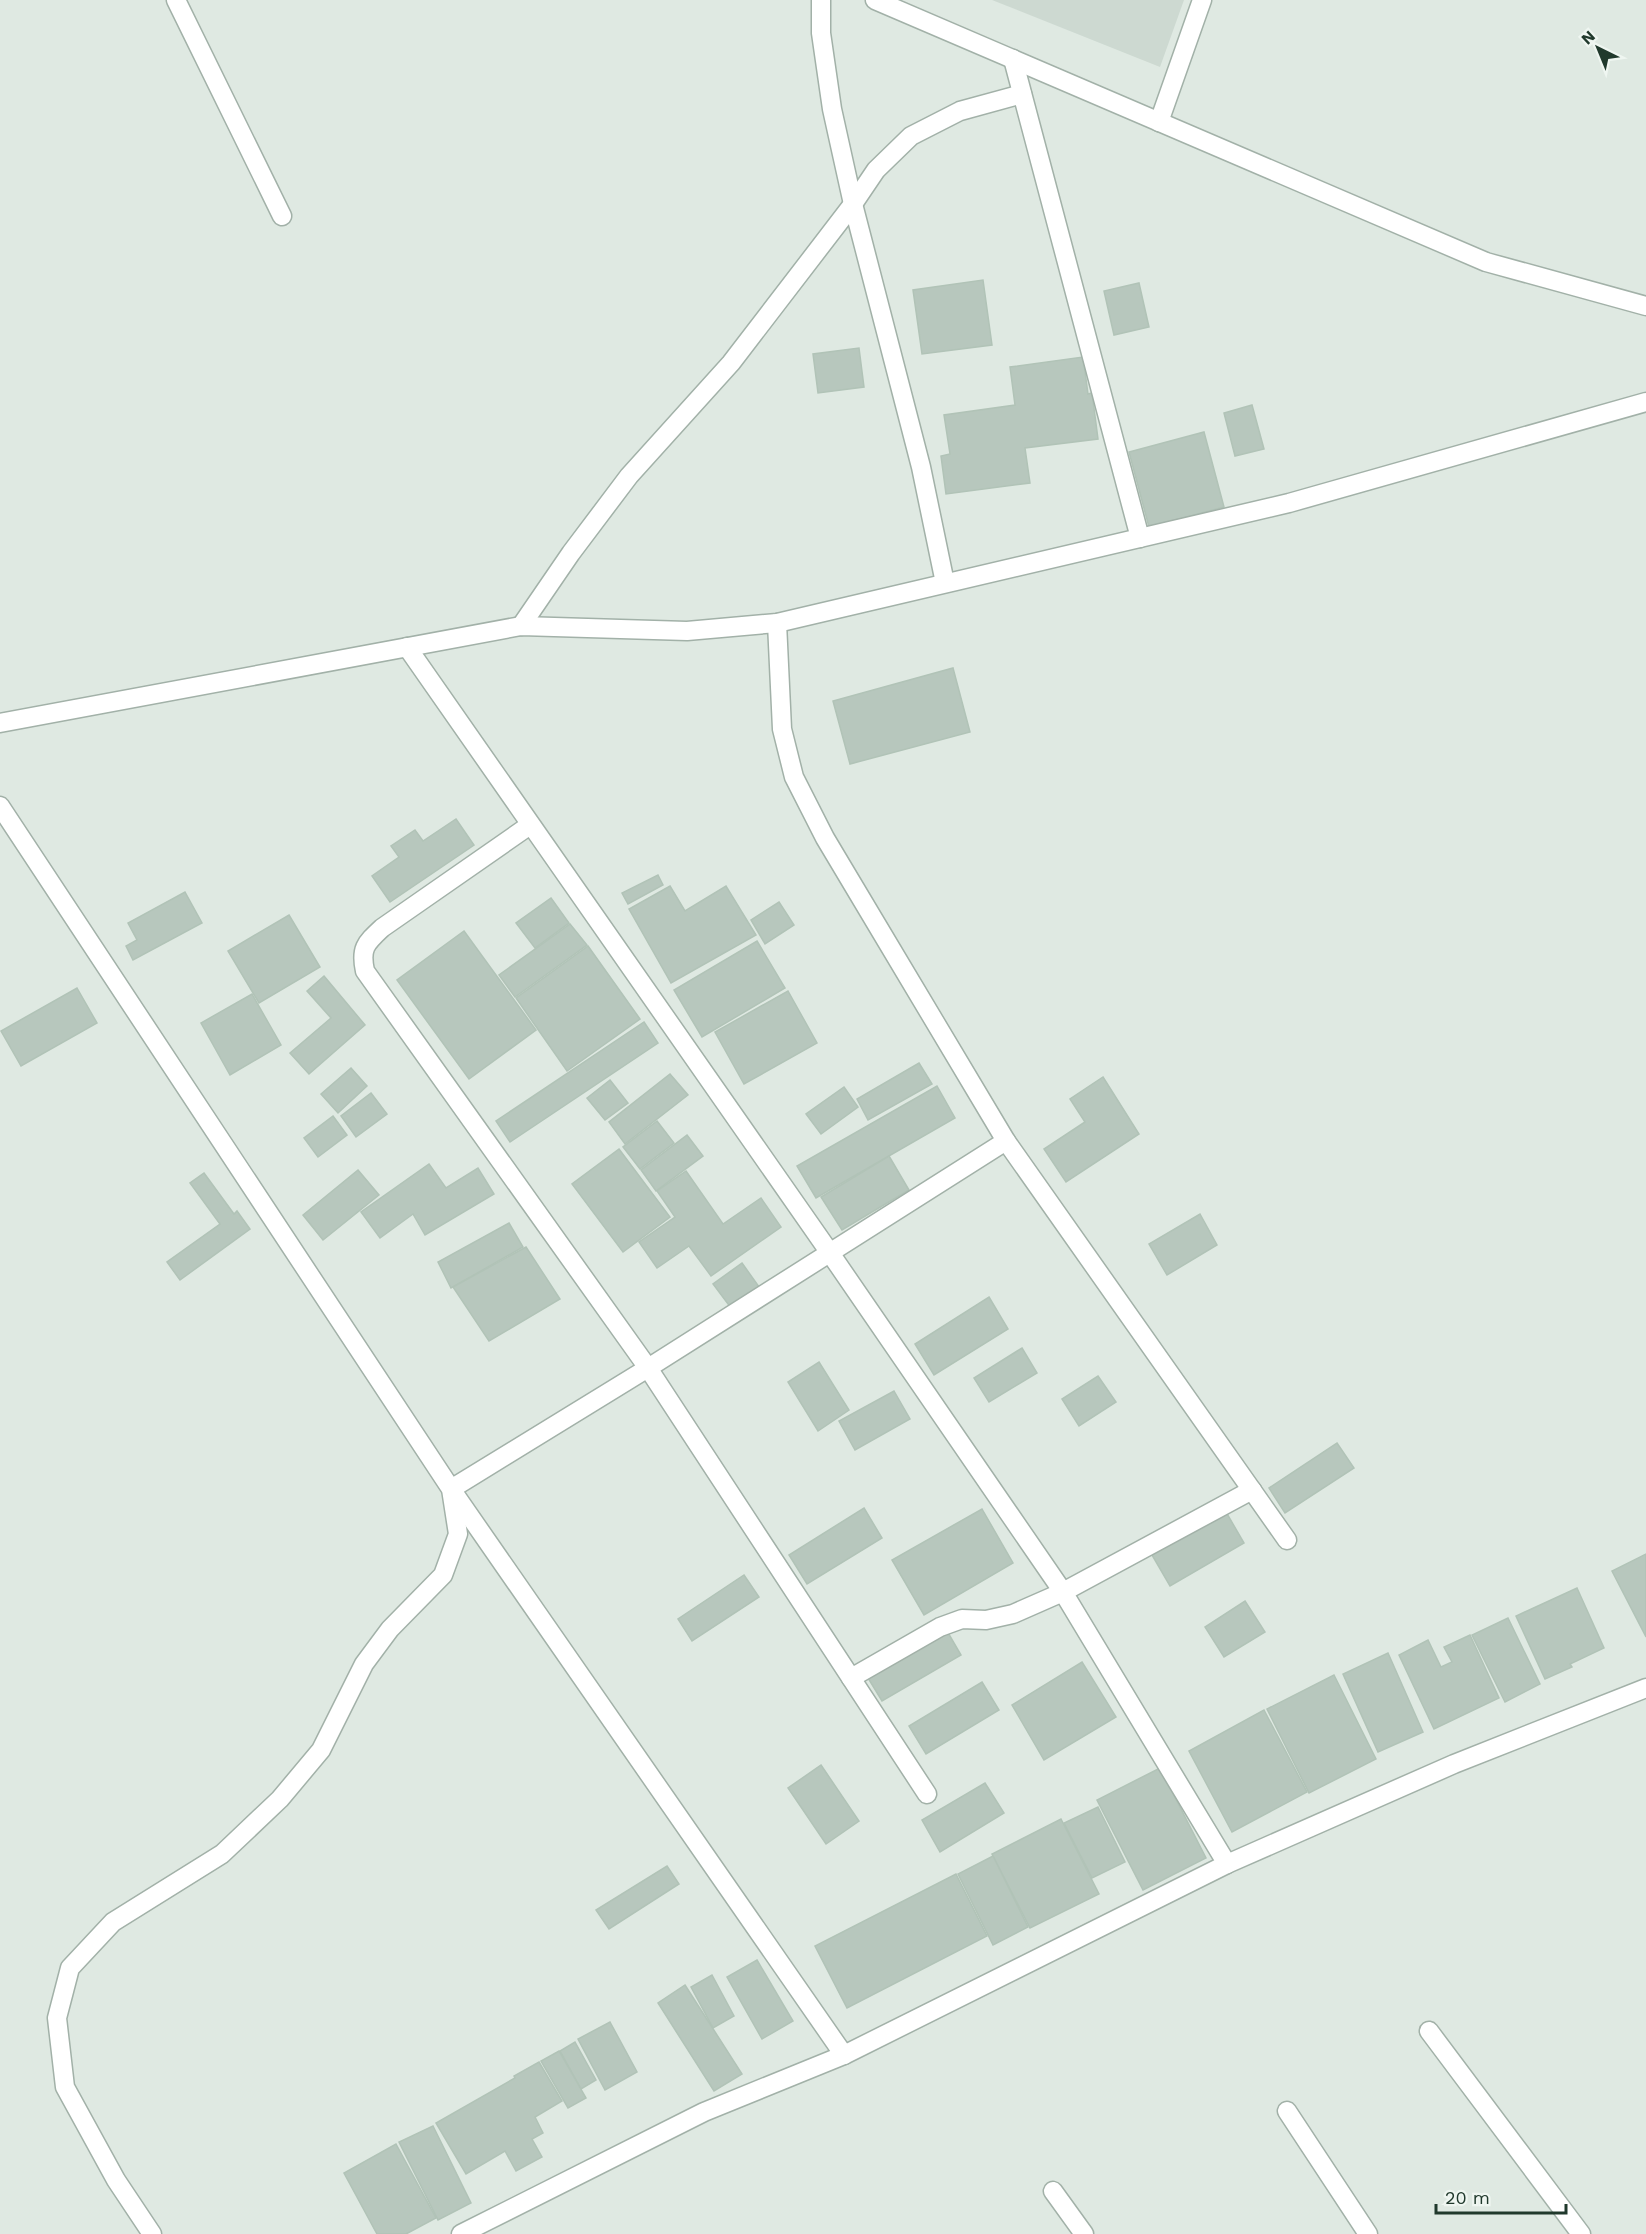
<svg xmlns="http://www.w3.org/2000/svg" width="1646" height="2234" viewBox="0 0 1646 2234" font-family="'Work Sans',sans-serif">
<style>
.built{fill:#cdd9d1}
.building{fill:#b7c7bd;stroke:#b1c3b7;stroke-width:1.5}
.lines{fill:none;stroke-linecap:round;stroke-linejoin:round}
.minor-casing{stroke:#a2b1a8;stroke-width:21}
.minor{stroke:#fff;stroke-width:18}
</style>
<rect width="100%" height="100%" fill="#dfe9e2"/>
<!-- built -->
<polygon class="built" points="992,0 1184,0 1160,67"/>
<!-- building -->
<g class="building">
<polygon points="983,280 992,345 922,354 913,290"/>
<polygon points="1139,283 1149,327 1114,335 1104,291"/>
<polygon points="859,348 864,387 818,393 813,354"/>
<polygon points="1083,357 1088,394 1092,393 1098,439 1025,448 1030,483 946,494 941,456 950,454 944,415 1015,405 1010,367"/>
<polygon points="1252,405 1264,449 1235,456 1224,413"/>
<polygon points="1204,432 1224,507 1149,527 1129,452"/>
<polygon points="953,668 970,732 850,764 833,701"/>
<polygon points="456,819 474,845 390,902 372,876 399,857 391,846 415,830 423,841"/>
<polygon points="658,875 663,885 628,904 622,893"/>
<polygon points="670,886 685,911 726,886 756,935 671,983 629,909"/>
<polygon points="185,892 202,923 133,960 126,946 137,940 128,923"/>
<polygon points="551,898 569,923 535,948 516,923"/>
<polygon points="779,902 794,925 765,944 751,920"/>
<polygon points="289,915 320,967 259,1003 228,951"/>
<polygon points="570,924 587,945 515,997 499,975"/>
<polygon points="464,931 536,1030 469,1079 397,980"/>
<polygon points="757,941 785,988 702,1037 674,990"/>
<polygon points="588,946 640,1019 567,1071 516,998"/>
<polygon points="324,976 365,1025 309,1074 290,1053 331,1018 307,991"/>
<polygon points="77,988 97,1023 21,1066 1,1031"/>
<polygon points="788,991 817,1043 744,1084 715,1032"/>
<polygon points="252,994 281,1045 230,1075 201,1023"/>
<polygon points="644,1022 658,1043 510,1142 496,1121"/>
<polygon points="919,1063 932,1084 868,1120 857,1099"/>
<polygon points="351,1068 367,1086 338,1113 321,1094"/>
<polygon points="670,1074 688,1095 625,1144 609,1122"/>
<polygon points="1103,1077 1139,1134 1066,1182 1044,1149 1085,1122 1070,1099"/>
<polygon points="610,1080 628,1103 605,1120 587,1098"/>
<polygon points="937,1086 955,1118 816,1198 797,1166"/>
<polygon points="844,1087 858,1107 821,1134 806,1114"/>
<polygon points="371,1093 387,1114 356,1137 341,1116"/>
<polygon points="333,1116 347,1135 318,1157 304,1138"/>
<polygon points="657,1121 674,1143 640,1169 623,1147"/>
<polygon points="687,1135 703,1156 656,1191 641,1170"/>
<polygon points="619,1149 670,1217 623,1252 572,1184"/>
<polygon points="889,1156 909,1190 842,1230 821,1197"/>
<polygon points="429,1164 446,1188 478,1168 494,1194 425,1235 413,1214 380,1238 361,1212"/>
<polygon points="358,1170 379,1195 323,1240 303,1215"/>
<polygon points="686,1171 723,1224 761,1198 781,1227 711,1276 689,1246 657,1268 639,1242 675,1217 657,1191"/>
<polygon points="204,1173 234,1214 237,1211 250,1229 180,1280 167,1262 220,1224 190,1183"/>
<polygon points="1200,1214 1217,1245 1167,1275 1149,1244"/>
<polygon points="509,1223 523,1247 451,1288 438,1262"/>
<polygon points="526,1247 560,1299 489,1341 453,1287"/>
<polygon points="742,1263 762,1291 734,1312 713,1284"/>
<polygon points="989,1297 1008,1329 934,1375 915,1344"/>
<polygon points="1022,1348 1037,1373 989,1402 974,1378"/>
<polygon points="819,1362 849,1410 818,1431 788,1382"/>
<polygon points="1098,1376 1116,1402 1079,1426 1062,1399"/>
<polygon points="894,1391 910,1419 855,1450 839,1421"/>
<polygon points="1337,1443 1354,1468 1285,1513 1269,1488"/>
<polygon points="864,1508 882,1538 807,1584 789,1555"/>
<polygon points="982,1509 1013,1563 924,1615 892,1560"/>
<polygon points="1226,1512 1244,1543 1170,1586 1152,1555"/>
<polygon points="1646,1554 1646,1637 1612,1571"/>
<polygon points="744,1575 759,1597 692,1641 678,1619"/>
<polygon points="1577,1588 1604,1648 1570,1664 1572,1667 1545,1679 1516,1616"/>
<polygon points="1245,1601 1265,1632 1224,1657 1205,1627"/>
<polygon points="1508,1618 1540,1684 1505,1702 1472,1635"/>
<polygon points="947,1631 961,1655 882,1701 868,1678"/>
<polygon points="1470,1635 1499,1698 1434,1729 1399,1655 1428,1640 1441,1667 1452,1662 1444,1647"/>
<polygon points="1388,1653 1423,1732 1378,1752 1343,1674"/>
<polygon points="1082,1662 1116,1717 1044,1760 1012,1705"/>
<polygon points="1334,1675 1376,1759 1309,1793 1267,1709"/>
<polygon points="982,1682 999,1710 926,1754 909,1726"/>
<polygon points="1264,1710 1307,1792 1232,1832 1189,1751"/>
<polygon points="821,1765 859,1821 826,1844 788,1788"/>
<polygon points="1160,1768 1206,1858 1143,1890 1097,1800"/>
<polygon points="985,1783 1004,1813 940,1852 922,1820"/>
<polygon points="1098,1807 1125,1862 1092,1878 1064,1823"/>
<polygon points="1061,1819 1099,1894 1030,1928 992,1854"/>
<polygon points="993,1856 1028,1927 993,1945 958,1874"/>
<polygon points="667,1866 679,1884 609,1929 596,1910"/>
<polygon points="956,1874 987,1936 847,2008 815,1946"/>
<polygon points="757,1960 793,2021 762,2039 727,1977"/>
<polygon points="712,1975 734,2016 713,2028 691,1987"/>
<polygon points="685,1985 742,2074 714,2091 658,2003"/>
<polygon points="610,2022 637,2072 605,2090 578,2039"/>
<polygon points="575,2042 596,2080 581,2089 560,2051"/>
<polygon points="559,2051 586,2098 568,2108 541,2061"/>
<polygon points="539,2062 562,2101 535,2117 543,2133 532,2139 542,2157 516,2171 505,2151 466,2174 436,2123 515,2078 514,2076"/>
<polygon points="433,2126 471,2203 438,2220 399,2142"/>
<polygon points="396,2144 436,2218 406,2234 377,2234 344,2173"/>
</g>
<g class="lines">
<!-- minor casing -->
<g class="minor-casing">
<g id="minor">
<polyline points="176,0 282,216"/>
<polyline points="821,0 821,33 832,109 853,204 921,467 945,583"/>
<polyline points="875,0 1486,262 1646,306"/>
<polyline points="1013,59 1140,538"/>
<polyline points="1159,122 1202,0"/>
<polyline points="777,623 782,729 794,777 825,838 1006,1141 648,1368 451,1489 844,2055"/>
<polyline points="521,626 571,553 629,476 731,363 853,204 876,170 911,136 960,111 1022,94"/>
<polyline points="407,647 830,1253 1063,1592 1227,1864"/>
<polyline points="0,723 521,626 687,631 777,623 1289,503 1646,402"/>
<polyline points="0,806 451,1489 458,1534 443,1575 390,1629 364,1664 321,1750 280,1799 222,1854 113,1922 70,1968 57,2018 65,2087 116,2180 152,2234"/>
<path d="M530,825l-148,103c-16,15 -22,20 -17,43l283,397 279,426"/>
<polyline points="1006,1141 1287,1540"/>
<polyline points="851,1678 940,1627 962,1619 986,1620 1013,1614 1063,1592 1252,1490"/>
<polyline points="1429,2031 1581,2234"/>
<polyline points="1287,2111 1368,2234"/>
<polyline points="1053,2191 1084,2234"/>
<polyline points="461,2234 704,2112 844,2055 1227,1864 1454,1764 1646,1688"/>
</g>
</g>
<!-- minor -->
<use href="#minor" class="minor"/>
</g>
<!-- north arrow -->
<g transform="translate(1598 48) rotate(317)" stroke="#eff6f1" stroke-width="4.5" paint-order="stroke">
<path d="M0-4.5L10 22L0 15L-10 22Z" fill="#20392c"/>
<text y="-9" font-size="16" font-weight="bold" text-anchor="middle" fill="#20392c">N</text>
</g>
<!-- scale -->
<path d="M1436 2204v9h130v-9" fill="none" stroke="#20392c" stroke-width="3"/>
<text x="1445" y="2204" font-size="18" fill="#20392c" stroke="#eff6f1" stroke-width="4.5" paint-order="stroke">20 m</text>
</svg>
